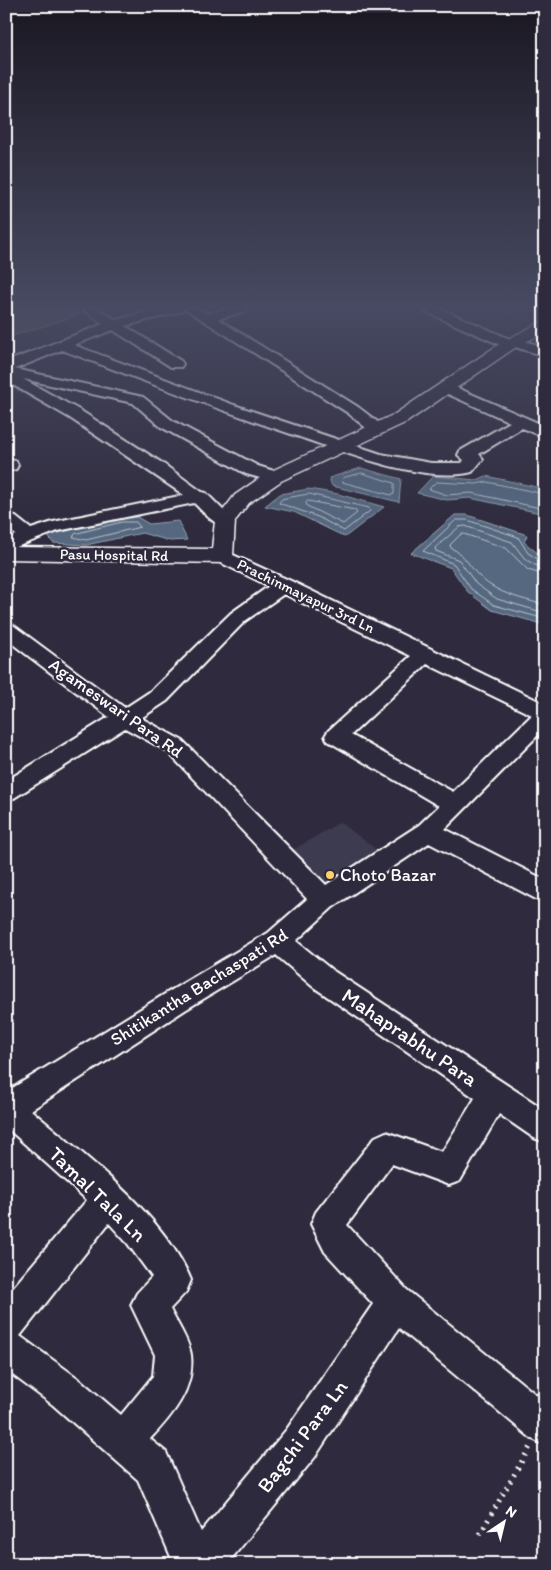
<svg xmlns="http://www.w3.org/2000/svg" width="551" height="1570" viewBox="0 0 551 1570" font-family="Itim,sans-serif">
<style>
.built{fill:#3c3a50}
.green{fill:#686b5d;stroke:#b4b5ae}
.water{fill:#54687f;stroke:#98a4b2}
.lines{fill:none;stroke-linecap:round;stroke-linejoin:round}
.shore{stroke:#bbc3cc;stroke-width:1}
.minor-casing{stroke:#fff;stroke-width:4}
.major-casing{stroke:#fff;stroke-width:3}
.path{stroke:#fff;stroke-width:5;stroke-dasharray:2 5.5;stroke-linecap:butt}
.minor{fill:#2f2a3d;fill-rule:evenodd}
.major{fill:#2f2a3d;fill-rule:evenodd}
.poi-dot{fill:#ffd166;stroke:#2f2a3d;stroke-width:2}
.labels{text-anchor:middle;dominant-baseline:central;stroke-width:5;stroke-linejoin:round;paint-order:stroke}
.far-street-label{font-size:15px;fill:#fff;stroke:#2f2a3d}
.street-label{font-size:18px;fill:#fff;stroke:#2f2a3d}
.poi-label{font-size:18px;fill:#fff;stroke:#2f2a3d;text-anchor:start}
.near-street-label{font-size:21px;fill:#fff;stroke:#2f2a3d}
</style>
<rect width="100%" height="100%" fill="#2f2a3d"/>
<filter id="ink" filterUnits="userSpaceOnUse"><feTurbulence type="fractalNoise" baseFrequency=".02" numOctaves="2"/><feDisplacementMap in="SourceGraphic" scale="10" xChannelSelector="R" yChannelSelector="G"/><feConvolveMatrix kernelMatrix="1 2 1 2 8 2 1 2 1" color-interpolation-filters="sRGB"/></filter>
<g filter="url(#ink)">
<!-- built -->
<polygon class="built" points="340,822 385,856 325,895 286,854"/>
<!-- green -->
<polygon class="green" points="6,308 82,308 88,312 6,338"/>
<!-- water -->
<g class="water">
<polygon points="361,468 401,479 399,502 332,486 329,478"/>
<polygon points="433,476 477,480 486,476 545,489 545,514 470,498 447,500 417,493"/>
<polygon points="309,489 338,494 384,507 345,537 294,512 265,506 280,494"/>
<polygon points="455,515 467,515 527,535 524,542 540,555 545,557 545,625 492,610 468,592 451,568 411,553"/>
<polygon points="122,516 137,517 149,524 178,521 187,540 170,541 142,533 86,545 53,543 48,536"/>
</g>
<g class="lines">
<!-- shore -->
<g class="shore">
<polygon points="362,473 394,483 394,494 391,495 342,482 343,478"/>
<polygon points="309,494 369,508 370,511 344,531 318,517 279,503 282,499"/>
<polyline points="545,494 487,482 476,484 436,482 429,489 447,495 471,493 545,509"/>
<polygon points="308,501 355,510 357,513 343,524 307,506 306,503"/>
<polygon points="122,522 136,522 140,527 86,540 73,537 75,534"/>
<polyline points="545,561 536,558 528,553 518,537 467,520 456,520 423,551 454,564 471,589 494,605 545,619"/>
<polyline points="545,568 535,565 525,559 512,542 465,526 459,527 435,548 436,551 459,560 476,584 497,599 545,613"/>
<path d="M545,575l-17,-5 -22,-22 -42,-14h-3l-11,11 1,3c15,7 18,19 30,30 17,16 42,21 64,27"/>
</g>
<!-- minor casing -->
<g class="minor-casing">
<g id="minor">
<path d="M82,308h15l19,12c27,-7 67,-22 92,-6l20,-6h19l-1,3 -28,8 140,88 25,19 2,3 -2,3h-12l-23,-19 -164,-105 -2,3 -57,15 56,35 2,3 -2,3h-10l-58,-37 -39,15 160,60 147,49 50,9h31l2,-3 -6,-5 2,-4 50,-29 -69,-31 -3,-3 3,-3 5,-2 99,43v11l-23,-9 -43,26 4,5 -11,13c-49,12 -131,-21 -178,-37 -78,-26 -155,-56 -232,-85l-47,19 128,28 30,24 85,45 22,7 2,4 -2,4 -6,1 -28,-8 -85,-47 -28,-24 -110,-24 58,32 81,52 40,29 4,1 28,28 -3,4c-15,4 -26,-12 -37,-22l-136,28 -52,20v-12l10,-4 -10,-8v-14l6,1 19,15 22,-7 131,-27 -114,-77 -64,-37 4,-5 -4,-1v-13l97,-38z"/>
<polygon points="422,308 439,308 510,339 513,338 545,347 545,356 515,347 505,347 424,311"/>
<polygon points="10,460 16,461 18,465 16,469 6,472 6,461"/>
<path d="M222,550l69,31 254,123v24l-100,101 100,51v22l-9,-3 -107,-56 -96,64 -37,34 36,29 213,140v32l-11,-4 -35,-24 -39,67 -11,4 -57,-21 -45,61 60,65 138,112v43l-13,-6 -133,-111 -84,129 -88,107h-53l-36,-84 -85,-75 -47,-35v-74l81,-96 -81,-73v-35l159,-98 103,-61 39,-34 -140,-148 -42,-23 -111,70 -8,2v-19l103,-64 -103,-78v-16l7,2 112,83 26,-17 80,-78 38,-27 -54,-26 -2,-4 2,-4zM284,594l127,62 -83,75 -3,5 3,5 111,65 -20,19 -93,60 -143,-144 -42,-23 26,-17 78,-80zM427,664l105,51 -79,77 -102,-57zM276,955l36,31 163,112 -33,54 -56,-20 -11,5 -59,75 -5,12 14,28 48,52 -86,125 -86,103 -35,-80 -16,-13c22,-23 45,-50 41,-84 -2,-15 -15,-33 -21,-46l16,-17 5,-12c-27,-66 -107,-124 -160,-170l154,-100zM109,1223l19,21 24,33 -15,16 -6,12 24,50 -2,21 -32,39 -42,-36 -59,-43z"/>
</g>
</g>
<!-- major casing -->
<g class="major-casing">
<polygon id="major" points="545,320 545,332 516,347 407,422 281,481 249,503 235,521 233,556 230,561 222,563 6,559 6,547 212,549 215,521 235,495 267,473 395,414 504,341"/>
</g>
<!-- path -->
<polyline class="path" points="480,1534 530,1447"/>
<!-- minor -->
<use href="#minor" class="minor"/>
<!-- major -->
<use href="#major" class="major"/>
</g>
</g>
<!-- sky -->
<linearGradient id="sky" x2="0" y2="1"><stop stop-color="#1a1722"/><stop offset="0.58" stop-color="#474a62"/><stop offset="1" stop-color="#474a62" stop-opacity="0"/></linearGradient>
<rect width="551" height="528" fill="url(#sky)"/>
<!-- markers -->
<circle class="poi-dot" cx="330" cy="875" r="5"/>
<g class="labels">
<!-- far-street labels -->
<g class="far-street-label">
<text transform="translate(114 555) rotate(1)">Pasu Hospital Rd</text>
<text transform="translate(306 596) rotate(26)">Prachinmayapur 3rd Ln</text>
</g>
<!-- street labels -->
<g class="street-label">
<text transform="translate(116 708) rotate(35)">Agameswari Para Rd</text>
<text transform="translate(199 987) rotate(-32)">Shitikantha Bachaspati Rd</text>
</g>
<!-- poi labels -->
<g class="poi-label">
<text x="340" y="875">Choto Bazar</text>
</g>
<!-- near-street labels -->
<g class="near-street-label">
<text transform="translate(410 1037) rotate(34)">Mahaprabhu Para</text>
<text transform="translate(98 1194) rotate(44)">Tamal Tala Ln</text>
<text transform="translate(302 1436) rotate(-53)">Bagchi Para Ln</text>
</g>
</g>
<!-- margin -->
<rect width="551" height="1570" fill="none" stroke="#2f2a3d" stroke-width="25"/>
<rect x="12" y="12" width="526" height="1545" fill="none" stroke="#fff" stroke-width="2" filter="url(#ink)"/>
<!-- north arrow -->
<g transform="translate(504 1522) rotate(35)" stroke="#2f2a3d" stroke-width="4" paint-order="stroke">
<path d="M0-4L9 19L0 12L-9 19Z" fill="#ffffff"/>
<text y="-8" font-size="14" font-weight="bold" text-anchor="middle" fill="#ffffff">N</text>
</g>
</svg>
